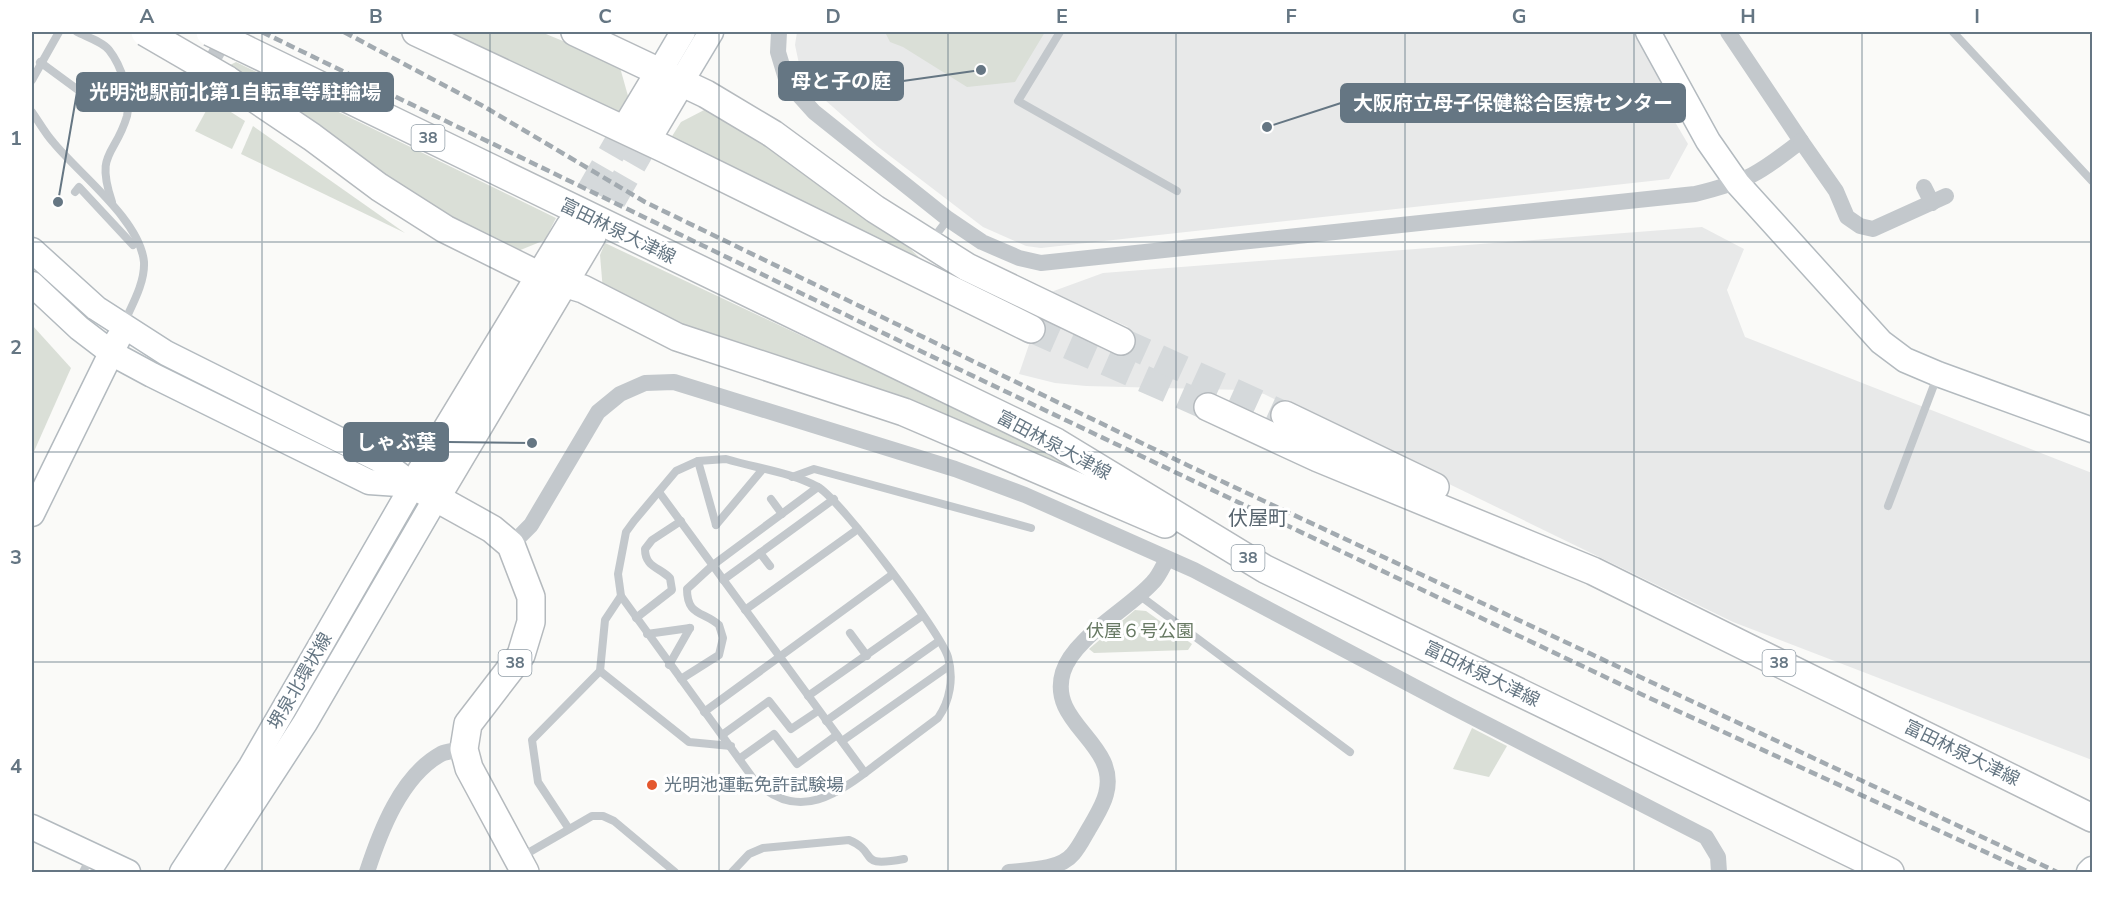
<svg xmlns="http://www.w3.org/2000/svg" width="2124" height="904" viewBox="0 0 2124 904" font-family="'Nunito Sans','Noto Sans JP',sans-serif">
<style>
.built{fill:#e8e9e9}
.green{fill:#dadfd7}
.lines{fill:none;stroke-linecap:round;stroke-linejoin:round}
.primary-tunnel{stroke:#d5d9db;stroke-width:27;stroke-dasharray:27 14;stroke-linecap:butt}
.secondary-casing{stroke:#b3babf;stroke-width:27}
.primary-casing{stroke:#b5babe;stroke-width:30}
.lane{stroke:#c3c8cc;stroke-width:8}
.street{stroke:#c3c8cc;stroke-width:16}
.secondary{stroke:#fff;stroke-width:24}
.primary{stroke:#fff;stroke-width:27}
.rail{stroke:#a2aab0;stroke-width:4.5;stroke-dasharray:9 4.5;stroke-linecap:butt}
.primary-bridge-casing{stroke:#b5babe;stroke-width:30;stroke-linecap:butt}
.primary-bridge{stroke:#fff;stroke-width:27}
.grid{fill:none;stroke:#657683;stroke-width:1.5;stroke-opacity:0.55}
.poi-dot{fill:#e4572e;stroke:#fff;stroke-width:2}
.labels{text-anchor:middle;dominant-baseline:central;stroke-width:6;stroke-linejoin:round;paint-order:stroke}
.shield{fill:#fff;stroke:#939fa8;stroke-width:1.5}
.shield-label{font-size:16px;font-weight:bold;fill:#657683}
.street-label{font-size:18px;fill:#657683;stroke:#fff}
.park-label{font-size:18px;fill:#687a64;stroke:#fff}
.poi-label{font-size:18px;fill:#657683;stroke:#fff;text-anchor:start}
.neighbourhood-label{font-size:20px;fill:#57646e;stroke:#fff}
.leader{fill:none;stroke:#657683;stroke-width:2}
.callout-dot{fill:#657683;stroke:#fff;stroke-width:2}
.callout{fill:#657683;stroke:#657683;stroke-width:2}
.callout-label{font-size:20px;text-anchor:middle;font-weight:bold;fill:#fff}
.neatline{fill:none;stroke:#657683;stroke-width:2}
.grid-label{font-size:20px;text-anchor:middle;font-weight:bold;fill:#657683}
</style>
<rect width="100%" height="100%" fill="#fafaf8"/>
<!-- built -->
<g class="built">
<polygon points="797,32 1635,32 1676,105 1668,110 1688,144 1669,179 1041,248 1026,246 983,227 877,146 825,100 801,73 795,45"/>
<polygon points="1702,227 1744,249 1727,290 1745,337 2092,473 2092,760 1733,622 1264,394 1242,390 1086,386 1055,383 1019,374 1038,318 1115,352 1128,327 1051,292 1103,273"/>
</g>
<!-- green -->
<g class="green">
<polygon points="444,32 541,32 619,64 628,96 617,114"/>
<polygon points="885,32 1045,32 1015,82 967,87 903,47 890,42"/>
<polygon points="236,62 556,218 545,240 518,251 451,218 385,177 230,71 230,65"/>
<polygon points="212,100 245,121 232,149 195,131"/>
<polygon points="708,108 811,175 875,226 904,243 923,261 669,141 681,122"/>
<polygon points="253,126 405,233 241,154"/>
<polygon points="605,243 1088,471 1087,487 670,327 603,291 600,255"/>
<polygon points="32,325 71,368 32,456"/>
<polygon points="1135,610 1146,611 1192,644 1188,650 1094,653 1089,649"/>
<polygon points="1472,728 1507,746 1489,777 1453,769"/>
</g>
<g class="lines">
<!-- primary-tunnel -->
<g class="primary-tunnel">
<polyline points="570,226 630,121"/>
<polyline points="592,236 652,131"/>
<polyline points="1031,329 1208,407"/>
<polyline points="1121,341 1285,415"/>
</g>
<!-- secondary casing -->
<g class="secondary-casing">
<g id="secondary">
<polyline points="1648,32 1708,141 1738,184 1881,342 1905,360 1938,374 2092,430"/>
<polyline points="660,71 683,32"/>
<polyline points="681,82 711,32"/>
<polyline points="32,250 96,308 166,353 380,460 413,485"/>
<polyline points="32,284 79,328 113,354 152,375 369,482 413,485"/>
<polyline points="32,514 118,339"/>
<polyline points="32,827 128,872"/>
<polyline points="182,872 251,766 413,485"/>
<polyline points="208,872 305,723 436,498"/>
<polyline points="2089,872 2092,869"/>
</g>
</g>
<!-- primary casing -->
<g class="primary-casing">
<g id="primary">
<polyline points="416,32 665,149 1031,329"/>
<polyline points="575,32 706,94 773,134 875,209 967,267 1121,341"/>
<polyline points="241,47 1056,442 1265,569 1890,872"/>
<polyline points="226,79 312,137 379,187 445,229 540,276 583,289 677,337 904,412 1165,524"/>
<polyline points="630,121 660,71"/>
<polyline points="652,131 681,82"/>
<polyline points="1208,407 1318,458 1593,571 2092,818"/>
<polyline points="1285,415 1435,487"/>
<polyline points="436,498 592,236"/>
<polyline points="525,872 469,768 464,749 468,724 521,655 531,622 531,597 511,545 492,529 413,485 570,226"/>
</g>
</g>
<!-- lane -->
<g class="lane">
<path d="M77,32c10,5 26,10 32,18 12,15 23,47 18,66 -12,41 -32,35 -15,86"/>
<polyline points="1060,32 1018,101 1177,191"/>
<polyline points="1953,32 2092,181"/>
<polyline points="40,62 89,98 100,101 128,97"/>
<polyline points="32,80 59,32"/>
<polyline points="1660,102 1680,91"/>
<path d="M32,112c7,10 13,21 21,30 26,32 87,78 91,120 1,21 -12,43 -20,61"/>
<polyline points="75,192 79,187 133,245"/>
<polyline points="932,240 948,219"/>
<path d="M726,459c29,9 65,13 92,28 22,12 123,146 130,170 6,21 2,44 -10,61 -20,15 -40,30 -60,45 -39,30 -79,61 -123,18l-134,-185 -3,-22 8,-42 8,-11 42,-50 22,-10z"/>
<polyline points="698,461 716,525"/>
<polyline points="792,477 814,469 1031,528"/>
<polyline points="659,492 865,773"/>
<polyline points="771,499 782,514"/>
<polyline points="1888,506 1937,377"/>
<polyline points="716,525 762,470"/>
<polyline points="760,553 770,566"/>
<polyline points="723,580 834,499"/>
<polyline points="1139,595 1350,752"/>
<polyline points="745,610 858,529"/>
<path d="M636,618l36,-28 -2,-12c-11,-11 -25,-11 -25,-29l7,-9 29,-19"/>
<polyline points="850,633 867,656"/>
<polyline points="647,634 690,628"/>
<polyline points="669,665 690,628"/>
<polyline points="600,671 689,742 731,746"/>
<path d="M681,679l38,-24 4,-17 -4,-13c-16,-14 -32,-9 -32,-36l26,-24 105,-78"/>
<polyline points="808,696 922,616"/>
<polyline points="704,712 893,574"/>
<polyline points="826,721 939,641"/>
<polyline points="722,735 769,701 791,729 818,711"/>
<polyline points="842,741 949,666"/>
<polyline points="739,759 774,734 797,764 837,735"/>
<polyline points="569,829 538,782 532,740 600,671 605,620 621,596"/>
<polyline points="521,857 592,816 603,816 614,821 675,872"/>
<polyline points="83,872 91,856"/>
<path d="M732,872l17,-18 14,-6 86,-8c31,13 6,28 55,19"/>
</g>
<!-- street -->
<g class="street">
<path d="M779,32l-1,20 9,30 27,30 134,107 34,23 37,16 22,5 654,-69c53,-13 64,-20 106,-53l-73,-109"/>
<polyline points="192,97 228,32"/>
<polyline points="1801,141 1836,191 1847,217 1860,226 1873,229 1946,196"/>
<polyline points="1924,187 1932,203"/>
<polyline points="511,545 531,525 598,412 620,394 645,383 674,382 955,469 1025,495 1194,570 1451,706 1706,837 1718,857 1719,872"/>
<path d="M367,872c13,-40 34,-96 74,-118 6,-3 16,-3 23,-5"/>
<path d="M1009,872c19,-2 51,-2 64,-18 7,-8 12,-19 17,-27 6,-11 13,-21 16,-33 14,-51 -59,-70 -43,-122 11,-35 66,-63 90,-90 6,-6 10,-16 14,-23"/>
</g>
<!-- secondary -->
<use href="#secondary" class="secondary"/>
<!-- primary -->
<use href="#primary" class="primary"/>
<!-- rail -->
<g class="rail">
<polyline points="262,32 908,345 1643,695 2029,872"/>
<polyline points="344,32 483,106 645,202 1187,465 2057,872"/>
</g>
<!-- primary-bridge casing -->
<g class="primary-bridge-casing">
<g id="primary-bridge">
<polyline points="145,32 226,79"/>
<polyline points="210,32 241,47"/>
</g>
</g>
<!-- primary-bridge -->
<use href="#primary-bridge" class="primary-bridge"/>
</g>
<!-- grid -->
<path class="grid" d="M262,32v840M490,32v840M719,32v840M948,32v840M1176,32v840M1405,32v840M1634,32v840M1862,32v840M32,242h2060M32,452h2060M32,662h2060"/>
<!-- markers -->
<circle class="poi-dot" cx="652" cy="785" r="6"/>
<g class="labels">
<!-- shield labels -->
<g class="shield">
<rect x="411.5" y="125" width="33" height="26" rx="4.5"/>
<rect x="1231.5" y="545" width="33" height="26" rx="4.5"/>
<rect x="498.5" y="650" width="33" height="26" rx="4.5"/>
<rect x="1762.5" y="650" width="33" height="26" rx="4.5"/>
</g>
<g class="shield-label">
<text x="428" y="138">38</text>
<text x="1248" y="558">38</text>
<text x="515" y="663">38</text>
<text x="1779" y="663">38</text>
</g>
<!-- street labels -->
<g class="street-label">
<text transform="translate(618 231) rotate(26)">富田林泉大津線</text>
<text transform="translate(1054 445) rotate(28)">富田林泉大津線</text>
<text transform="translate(1482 674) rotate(26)">富田林泉大津線</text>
<text transform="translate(300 681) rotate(-60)">堺泉北環状線</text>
<text transform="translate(1962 753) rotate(26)">富田林泉大津線</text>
</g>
<!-- park labels -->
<g class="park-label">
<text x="1140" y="631">伏屋６号公園</text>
</g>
<!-- poi labels -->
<g class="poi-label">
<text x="664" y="785">光明池運転免許試験場</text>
</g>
<!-- neighbourhood labels -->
<g class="neighbourhood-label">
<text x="1258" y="518">伏屋町</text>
</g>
</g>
<!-- callouts -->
<path class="leader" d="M981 70L903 81M58 202L77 92M1267 127L1341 103M532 443L448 442"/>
<g class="callout-dot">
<circle cx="981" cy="70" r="6"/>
<circle cx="58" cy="202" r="6"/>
<circle cx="1267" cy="127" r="6"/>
<circle cx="532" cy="443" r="6"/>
</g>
<g class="callout">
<rect x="779" y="62" width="124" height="38" rx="6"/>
<rect x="77" y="73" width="316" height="38" rx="6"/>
<rect x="1341" y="84" width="344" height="38" rx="6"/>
<rect x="344" y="423" width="104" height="38" rx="6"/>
</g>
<g class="callout-label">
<text x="841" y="88">母と子の庭</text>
<text x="235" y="99">光明池駅前北第1自転車等駐輪場</text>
<text x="1513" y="110">大阪府立母子保健総合医療センター</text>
<text x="396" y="449">しゃぶ葉</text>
</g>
<!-- border -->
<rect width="2124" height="904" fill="none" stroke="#ffffff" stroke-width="66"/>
<rect x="33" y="33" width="2058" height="838" class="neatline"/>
<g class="grid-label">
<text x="147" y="23">A</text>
<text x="376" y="23">B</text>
<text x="605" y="23">C</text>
<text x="833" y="23">D</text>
<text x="1062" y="23">E</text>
<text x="1291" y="23">F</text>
<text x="1519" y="23">G</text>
<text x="1748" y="23">H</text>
<text x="1977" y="23">I</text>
<text x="16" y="145">1</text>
<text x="16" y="354">2</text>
<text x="16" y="564">3</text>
<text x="16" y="773">4</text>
</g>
</svg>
